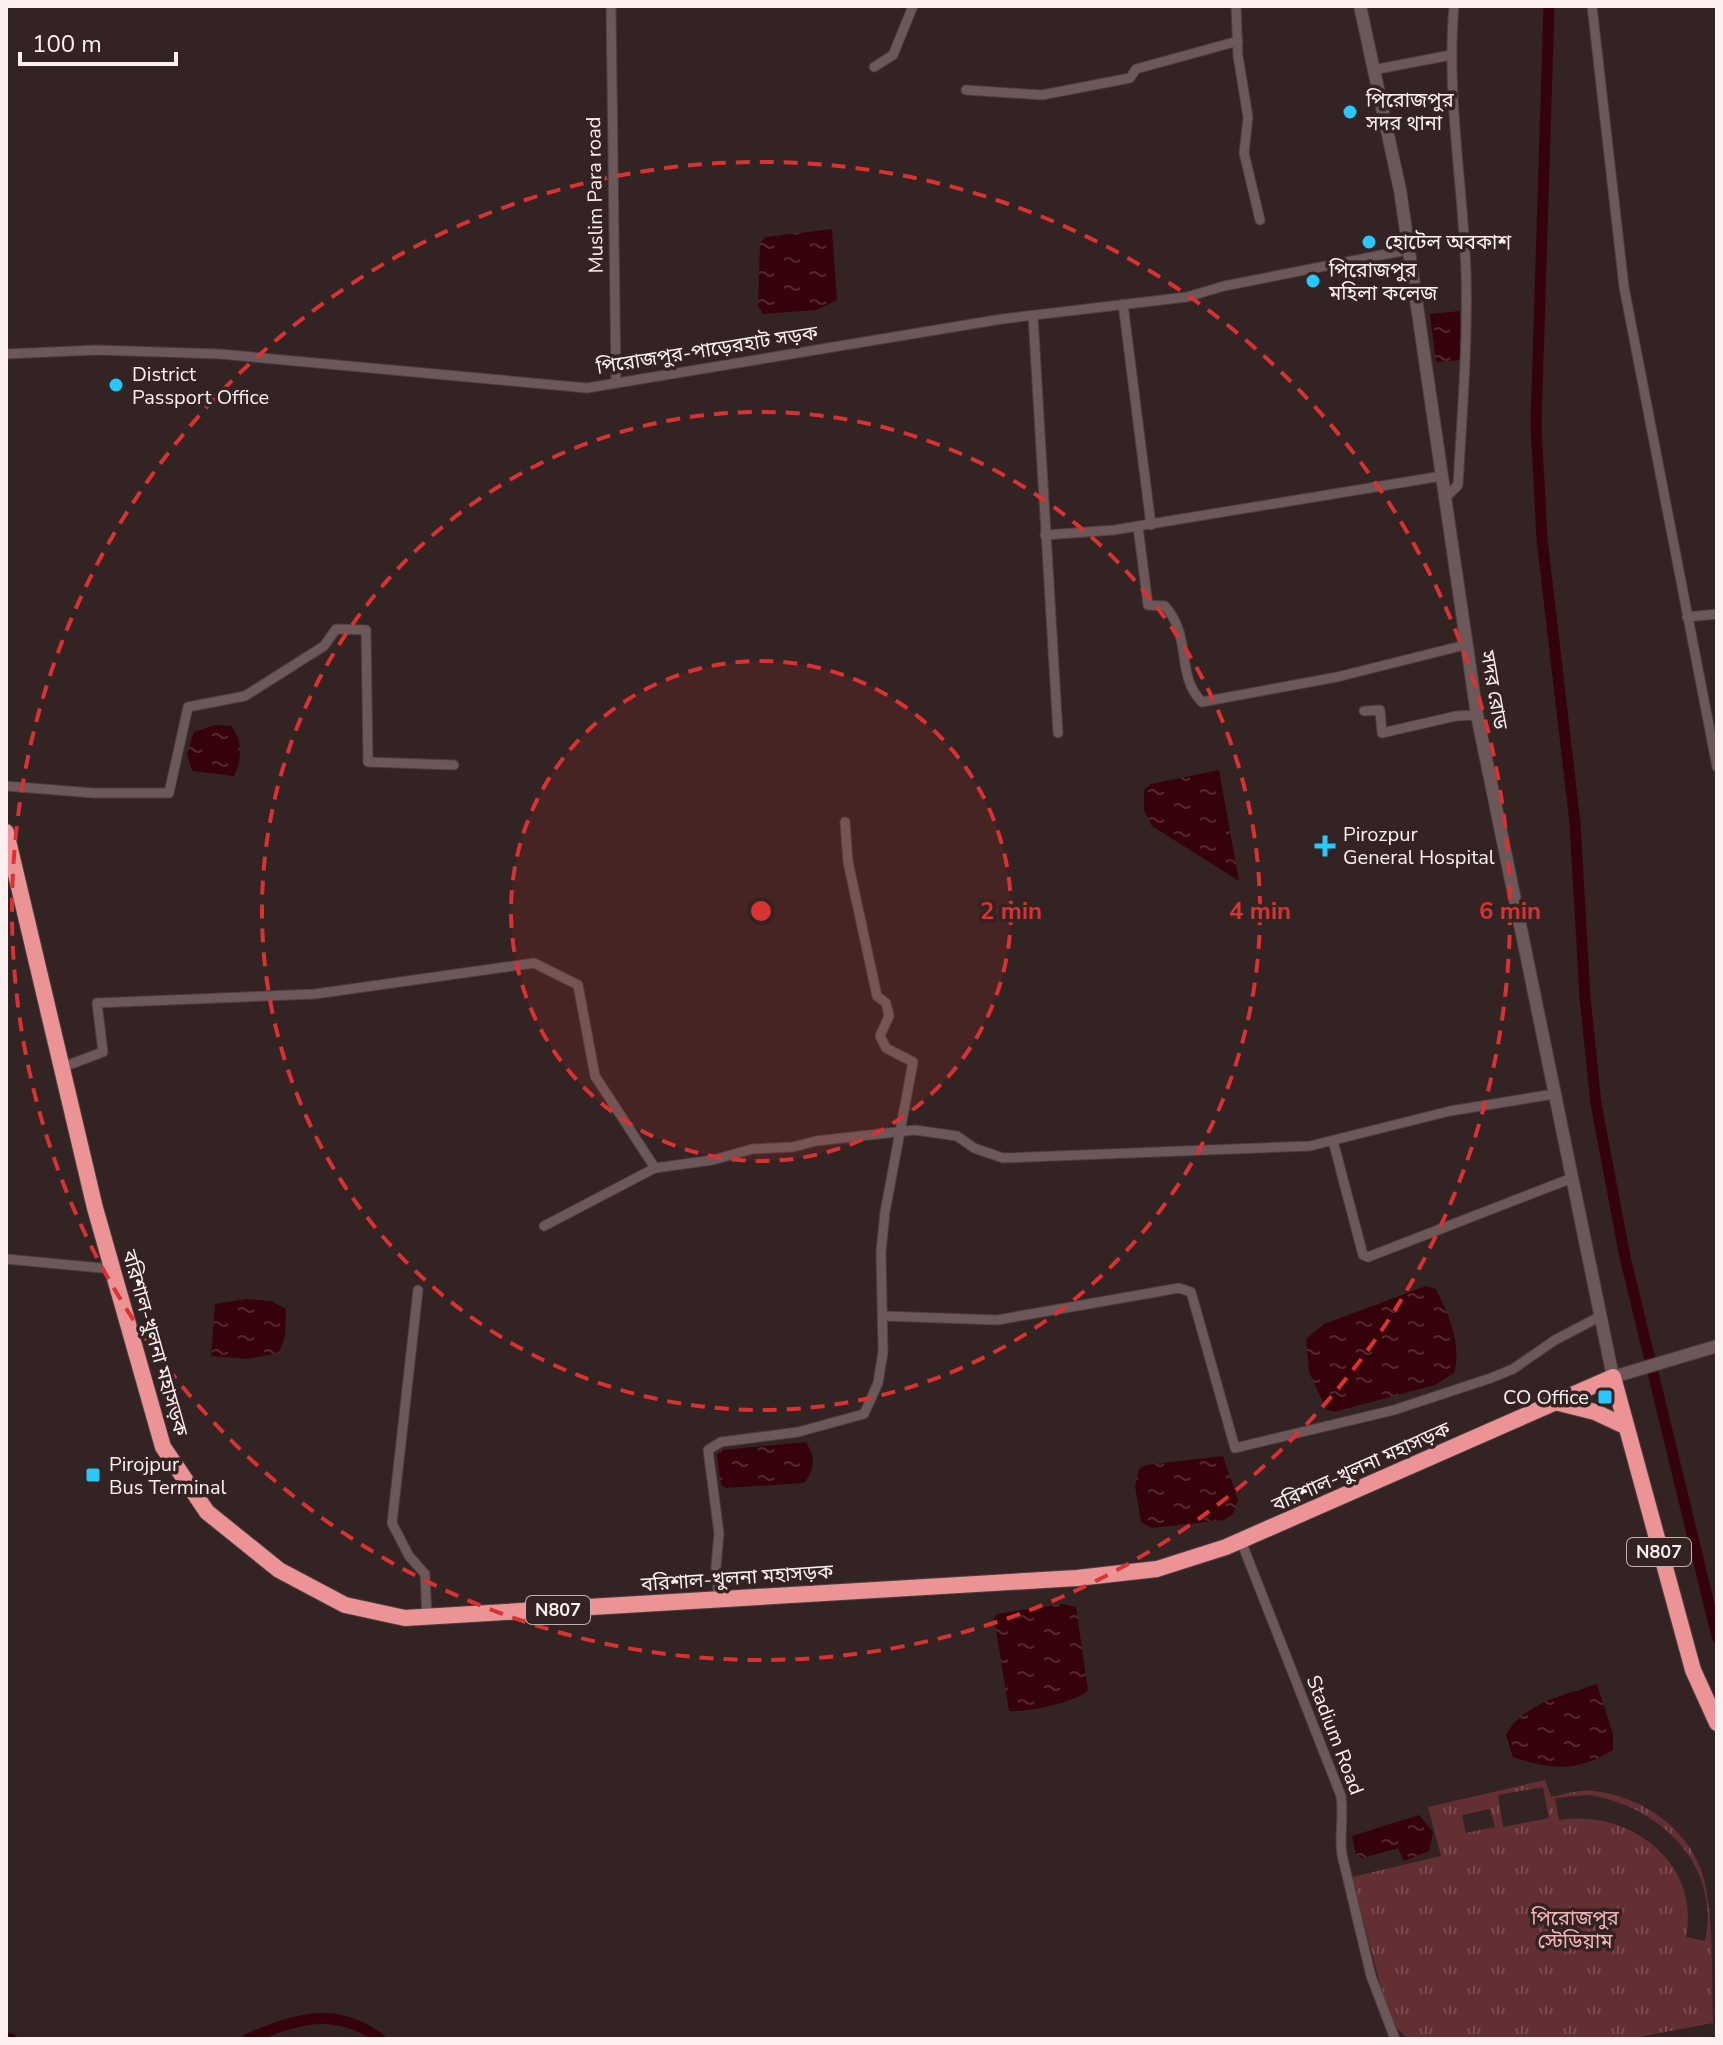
<svg xmlns="http://www.w3.org/2000/svg" width="1723" height="2045" viewBox="0 0 1723 2045" font-family="'Nunito Sans','Noto Sans Bengali',sans-serif">
<style>
.park{fill:url(#park-tufts);fill-rule:evenodd}
.water{fill:url(#water-ripples)}
.lines{fill:none;stroke-linecap:round;stroke-linejoin:round}
.canal{stroke:#36020a;stroke-width:11}
.street-casing{stroke:#4c3e3f;stroke-width:11}
.secondary-casing{stroke:#4c3e3f;stroke-width:14}
.highway-casing{stroke:#4c3e3f;stroke-width:18}
.street{stroke:#6c5858;stroke-width:9}
.secondary{stroke:#6c5858;stroke-width:12}
.highway{stroke:#ec9396;stroke-width:16}
.ring{fill:none;stroke:#d83232;stroke-width:4;stroke-dasharray:14 10}
.poi-dot{fill:#28c8ff;stroke:#342323;stroke-width:3}
.labels{text-anchor:middle;dominant-baseline:central;stroke-width:7;stroke-linejoin:round;paint-order:stroke}
.shield{fill:#342323;stroke:#c0b2b2;stroke-width:2}
.shield-label{font-size:18px;font-weight:bold;fill:#fcf0f0}
.poi-label{font-size:20px;fill:#fcf0f0;stroke:#342323;text-anchor:start}
.street-label{font-size:20px;fill:#fcf0f0;stroke:#342323}
.park-label{font-size:20px;fill:#f6b3b4;stroke:#342323}
.centre{fill:#d83232;stroke:#342323;stroke-width:4}
.ring-label{font-size:24px;text-anchor:middle;font-weight:bold;fill:#d83232;stroke:#342323;stroke-width:7;stroke-linejoin:round;paint-order:stroke}
</style>
<defs>
<pattern id="park-tufts" width="24" height="20" patternUnits="userSpaceOnUse" patternTransform="scale(2)"><rect width="24" height="20" fill="#642f32"/><path d="M3 7l-1-3M5 7V3M7 7l1-3M15 17l-1-3M17 17v-4M19 17l1-3" fill="none" stroke="#7b4d50"/></pattern>
<pattern id="water-ripples" width="26" height="14" patternUnits="userSpaceOnUse" patternTransform="scale(2)"><rect width="26" height="14" fill="#36020a"/><path d="M2 4q2-2 4 0t4 0M15 11q2-2 4 0t4 0" fill="none" stroke="#54272e"/></pattern>
</defs>
<rect width="100%" height="100%" fill="#342323"/>
<!-- park -->
<path class="park" d="M1545,1780l6,17c13,-2 29,-8 42,-6 52,5 104,43 113,97 8,43 5,91 7,135l-85,16h-220l-18,-17 -38,-145 89,-21 -13,-49zM1543,1787l6,31 -46,9 -5,-32zM1587,1795c70,9 135,69 118,146l-19,-4c15,-76 -58,-128 -127,-117l-4,-22zM1490,1809l5,18 -29,6 -4,-18z"/>
<!-- water -->
<g class="water">
<polygon points="832,229 837,300 817,310 763,314 758,306 760,243 766,237"/>
<polygon points="1460,311 1461,360 1436,362 1430,314"/>
<path d="M215,725l16,1c12,15 11,33 3,50l-42,-5 -5,-17 7,-22z"/>
<polygon points="1219,770 1239,881 1152,826 1144,811 1144,790 1151,784"/>
<path d="M1426,1286l10,3c13,27 26,54 18,84l-19,12 -101,27 -8,-3 -17,-37 -3,-33 18,-15z"/>
<polygon points="247,1299 271,1301 286,1309 285,1336 279,1353 247,1359 211,1356 215,1304"/>
<path d="M805,1442c11,13 10,28 -1,41l-78,5 -5,-3 -4,-30 5,-5z"/>
<polygon points="1223,1456 1238,1500 1233,1514 1224,1520 1151,1528 1141,1522 1135,1486 1139,1469 1146,1465"/>
<path d="M1062,1604l14,3 12,83c-9,12 -64,23 -79,21l-15,-93 3,-4z"/>
<path d="M1597,1684l16,50v16c-36,22 -61,20 -100,7l-7,-22c17,-32 58,-40 91,-51z"/>
<polygon points="1419,1815 1433,1832 1429,1851 1404,1861 1398,1848 1363,1858 1356,1855 1352,1836"/>
</g>
<g class="lines">
<!-- canal -->
<g class="canal">
<polyline points="1549,6 1536,425 1542,539 1575,823 1585,997 1596,1104 1625,1257 1717,1637"/>
<polyline points="6,2038 11,2039"/>
<path d="M248,2039c48,-20 87,-34 132,0"/>
</g>
<!-- street casing -->
<g class="street-casing">
<g id="street">
<polyline points="611,6 616,383"/>
<polyline points="1236,6 1238,56 1248,117 1244,153 1260,220"/>
<polyline points="1592,6 1624,287 1717,767"/>
<polyline points="874,67 893,55 913,6"/>
<polyline points="1373,70 1451,55"/>
<polyline points="966,90 1042,95 1130,78 1136,69 1238,41"/>
<polyline points="1123,304 1151,525"/>
<polyline points="1033,316 1058,733"/>
<polyline points="6,354 97,350 220,354 587,388 1002,319 1187,297 1224,286 1407,250"/>
<path d="M1445,498l13,-13c4,-71 10,-142 8,-212 -3,-90 -20,-177 -12,-267"/>
<path d="M1138,527l10,78 17,1c28,32 10,69 37,96l135,-25 128,-32"/>
<polyline points="1045,535 1114,530 1442,476"/>
<polyline points="1687,617 1717,614"/>
<polyline points="1364,711 1380,710 1382,733 1456,716 1477,715"/>
<polyline points="6,786 93,793 169,793 188,707 245,696 324,646 336,629 366,630 368,762 454,765"/>
<polyline points="63,1067 103,1052 97,1003 315,994 534,963 578,985 595,1076 655,1168"/>
<polyline points="1333,1141 1363,1255 1368,1257 1572,1178"/>
<polyline points="544,1226 655,1168 713,1160 752,1149 793,1147 816,1141 915,1130 957,1136 974,1148 1003,1158 1310,1146 1450,1111 1554,1094"/>
<polyline points="6,1259 112,1269"/>
<polyline points="418,1290 392,1523 409,1556 425,1574 427,1617"/>
<polyline points="883,1316 997,1320 1179,1288 1191,1292 1235,1448 1394,1410 1491,1378 1513,1369 1555,1340 1601,1316"/>
<path d="M1241,1541l100,255c3,21 -2,39 1,59l29,121 24,63"/>
<polyline points="719,1600 716,1566 719,1533 708,1450 721,1442 798,1432 864,1414 878,1383 883,1352 881,1252 885,1212 913,1062 886,1048 880,1036 889,1016 886,1003 877,996 848,862 845,822"/>
</g>
</g>
<!-- secondary casing -->
<g class="secondary-casing">
<polyline id="secondary" points="1360,6 1400,190 1477,715 1613,1377 1717,1346"/>
</g>
<!-- highway casing -->
<g class="highway-casing">
<g id="highway">
<polyline points="6,832 95,1208 163,1447 207,1512 279,1570 345,1605 405,1618 1077,1578 1157,1569 1226,1547 1613,1377 1693,1670 1717,1723"/>
<polyline points="1555,1402 1595,1412 1625,1426"/>
</g>
</g>
<!-- street -->
<use href="#street" class="street"/>
<!-- secondary -->
<use href="#secondary" class="secondary"/>
<!-- highway -->
<use href="#highway" class="highway"/>
</g>
<!-- distance rings -->
<circle cx="761" cy="911" r="250" fill="#d83232" fill-opacity=".12"/>
<g class="ring">
<circle cx="761" cy="911" r="250"/>
<circle cx="761" cy="911" r="499"/>
<circle cx="761" cy="911" r="749"/>
</g>
<!-- markers -->
<g class="poi-dot">
<circle cx="1350" cy="112" r="8"/>
<circle cx="1369" cy="242" r="8"/>
<circle cx="1313" cy="281" r="8"/>
<circle cx="116" cy="385" r="8"/>
<path d="M1321 834h8v8h8v8h-8v8h-8v-8h-8v-8h8z"/>
<rect x="1597" y="1389" width="16" height="16" rx="4"/>
<rect x="85" y="1467" width="16" height="16" rx="4"/>
</g>
<g class="labels">
<!-- shield labels -->
<g class="shield">
<rect x="1627" y="1538" width="64" height="28" rx="6"/>
<rect x="526" y="1596" width="64" height="28" rx="6"/>
</g>
<g class="shield-label">
<text x="1659" y="1552">N807</text>
<text x="558" y="1610">N807</text>
</g>
<!-- poi labels -->
<g class="poi-label">
<text x="1366" y="100">পিরোজপুর<tspan x="1366" dy="23">সদর থানা</tspan></text>
<text x="1385" y="242">হোটেল অবকাশ</text>
<text x="1329" y="270">পিরোজপুর<tspan x="1329" dy="23">মহিলা কলেজ</tspan></text>
<text x="132" y="374">District<tspan x="132" dy="23">Passport Office</tspan></text>
<text x="1343" y="834">Pirozpur<tspan x="1343" dy="23">General Hospital</tspan></text>
<text x="1589" y="1397" text-anchor="end">CO Office</text>
<text x="109" y="1464">Pirojpur<tspan x="109" dy="23">Bus Terminal</tspan></text>
</g>
<!-- street labels -->
<g class="street-label">
<text transform="translate(595 195) rotate(-91)">Muslim Para road</text>
<text transform="translate(707 350) rotate(-9)">পিরোজপুর-পাড়েরহাট সড়ক</text>
<text transform="translate(1494 690) rotate(80)">সদর রোড</text>
<text transform="translate(155 1343) rotate(74)">বরিশাল-খুলনা মহাসড়ক</text>
<text transform="translate(1361 1467) rotate(-24)">বরিশাল-খুলনা মহাসড়ক</text>
<text transform="translate(737 1578) rotate(-4)">বরিশাল-খুলনা মহাসড়ক</text>
<text transform="translate(1335 1735) rotate(69)">Stadium Road</text>
</g>
<!-- park labels -->
<g class="park-label">
<text x="1575" y="1918">পিরোজপুর<tspan x="1575" dy="23">স্টেডিয়াম</tspan></text>
</g>
</g>
<circle cx="761" cy="911" r="12" class="centre"/>
<g class="ring-label">
<text x="1011" y="919">2 min</text>
<text x="1260" y="919">4 min</text>
<text x="1510" y="919">6 min</text>
</g>
<!-- border -->
<rect width="1723" height="2045" fill="none" stroke="#fcf0f0" stroke-width="16"/>
<!-- scale -->
<path d="M20 52v12h156v-12" fill="none" stroke="#fcf0f0" stroke-width="4"/>
<text x="32" y="52" font-size="24" fill="#fcf0f0" stroke="#342323" stroke-width="6" paint-order="stroke">100 m</text>
</svg>
